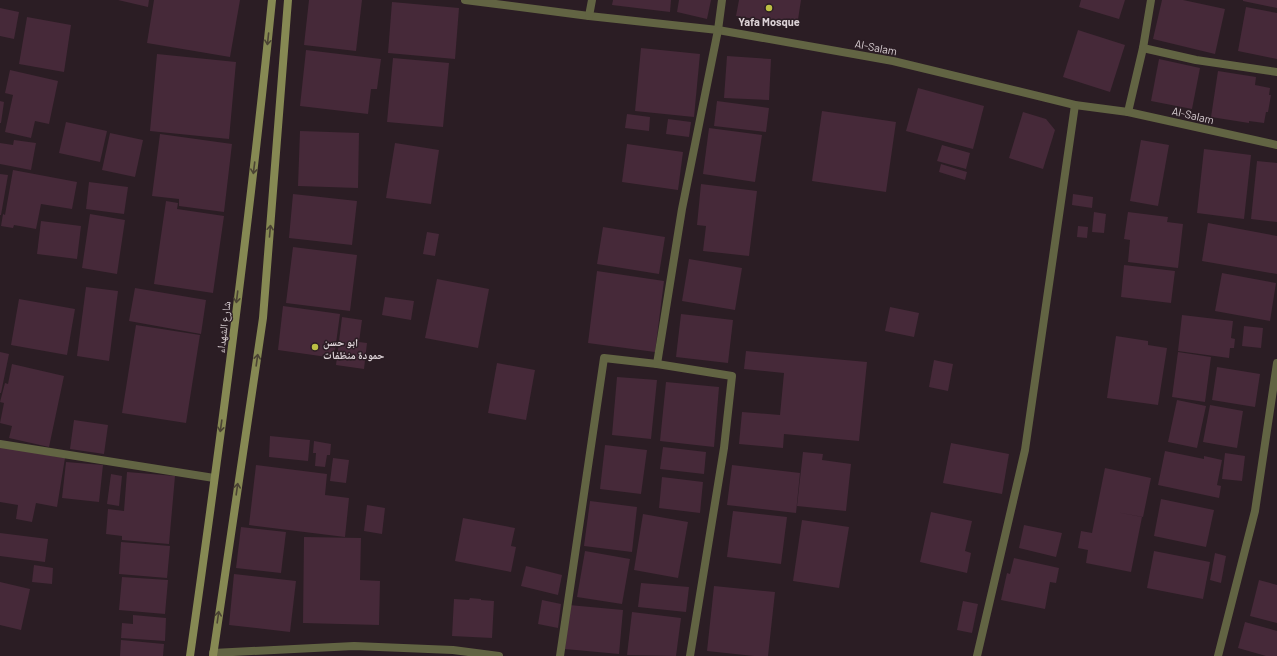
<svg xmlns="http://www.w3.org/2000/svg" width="1277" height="656" viewBox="0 0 1277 656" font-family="Barlow,'Noto Naskh Arabic',sans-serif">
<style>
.building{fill:#462939}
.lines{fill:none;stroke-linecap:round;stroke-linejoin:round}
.lane{stroke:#626443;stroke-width:8}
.street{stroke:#626443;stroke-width:8}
.secondary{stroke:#868953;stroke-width:8}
.oneway{stroke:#4b4334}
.poi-dot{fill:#bcbf44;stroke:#2b1d24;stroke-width:1.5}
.labels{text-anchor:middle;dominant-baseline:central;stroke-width:3;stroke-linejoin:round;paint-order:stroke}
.poi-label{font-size:11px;font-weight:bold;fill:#dcd2d6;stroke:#2b1d24}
.street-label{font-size:11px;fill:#dcd2d6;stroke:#2b1d24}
</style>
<rect width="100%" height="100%" fill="#2b1d24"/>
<!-- building -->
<g class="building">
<polygon points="118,0 149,0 148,7"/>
<polygon points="154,0 240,0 230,57 147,43"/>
<polygon points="309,0 362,0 356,51 304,45"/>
<polygon points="613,0 671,0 670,12 612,5"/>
<polygon points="679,0 711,0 707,19 677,12"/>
<polygon points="739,0 801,0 797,26 736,16"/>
<polygon points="1081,0 1125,0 1119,19 1079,7"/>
<polygon points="1162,0 1183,0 1225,9 1215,54 1153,39"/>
<polygon points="1243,0 1277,0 1277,8 1243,1"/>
<polygon points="392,2 459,8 455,59 388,53"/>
<polygon points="1246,7 1277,13 1277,59 1238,51"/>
<polygon points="0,8 19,12 14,39 0,36"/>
<polygon points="27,17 71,25 64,72 19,64"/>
<polygon points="1078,30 1125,45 1110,92 1063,77"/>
<polygon points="641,48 700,54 694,117 635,111"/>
<polygon points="306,50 381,59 377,89 371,89 368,114 300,106"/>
<polygon points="157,54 236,62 229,139 150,131"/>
<polygon points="727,56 771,59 769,100 724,98"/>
<polygon points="393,58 449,63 443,127 387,122"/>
<polygon points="1159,59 1200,68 1192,109 1151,101"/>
<polygon points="10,70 58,81 49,124 35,121 31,138 5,132 13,95 5,93"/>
<polygon points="1218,71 1256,77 1255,85 1270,88 1269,95 1271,95 1268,112 1266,112 1264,123 1249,121 1249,123 1211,117"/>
<polygon points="918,88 984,106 973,149 906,131"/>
<polygon points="0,101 4,102 1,123 0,123"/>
<polygon points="717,101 769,108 766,132 714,126"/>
<polygon points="822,111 896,122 886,192 812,181"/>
<polygon points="1023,112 1046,119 1055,130 1043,169 1009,158"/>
<polygon points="627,114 650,117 649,131 625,128"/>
<polygon points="668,119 691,122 689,137 666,134"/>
<polygon points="66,122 107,131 100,162 59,153"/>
<polygon points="709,128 762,135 755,182 703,174"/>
<polygon points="300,131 359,133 358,188 298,186"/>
<polygon points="110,133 143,140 135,177 102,170"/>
<polygon points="160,134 232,144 224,212 179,206 179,199 152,196"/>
<polygon points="14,140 36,143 31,170 0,164 0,143 13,145"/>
<polygon points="1141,140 1169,145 1158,206 1130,201"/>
<polygon points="395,143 439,150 431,204 386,198"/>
<polygon points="627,144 683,152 678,190 622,182"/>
<polygon points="942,145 970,153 966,169 937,161"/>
<polygon points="1204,149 1251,155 1244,219 1197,213"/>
<polygon points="1257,161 1277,163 1277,222 1251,219"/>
<polygon points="941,164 967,172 965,180 939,172"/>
<polygon points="13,170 77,182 72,209 41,204 36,229 14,225 13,228 1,226 3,214 5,215"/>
<polygon points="0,174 8,175 1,215 0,215"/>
<polygon points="89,182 128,187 124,214 86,209"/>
<polygon points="701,184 757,191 749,256 703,251 706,226 697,225"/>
<polygon points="293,194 357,201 352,245 289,238"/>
<polygon points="1073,194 1093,197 1092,208 1072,205"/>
<polygon points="166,201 178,203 177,209 224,216 213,293 154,284"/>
<polygon points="1094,212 1106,214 1104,233 1092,232"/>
<polygon points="1128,212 1168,217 1167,222 1183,224 1178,268 1128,262 1130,240 1124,239"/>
<polygon points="90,214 125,220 117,274 82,268"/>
<polygon points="41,221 81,226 77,259 37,254"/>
<polygon points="1208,223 1277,236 1277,274 1202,261"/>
<polygon points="1078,226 1088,227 1087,238 1077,237"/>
<polygon points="603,227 665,237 659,274 597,264"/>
<polygon points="427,232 439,234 435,256 423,254"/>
<polygon points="293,247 357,255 350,311 286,303"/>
<polygon points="689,259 742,268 735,310 682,301"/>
<polygon points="1124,265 1175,271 1171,303 1121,297"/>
<polygon points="597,271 664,281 655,352 588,343"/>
<polygon points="1222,273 1276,283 1270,321 1215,311"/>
<polygon points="437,279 489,289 478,348 425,338"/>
<polygon points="86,287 118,291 109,361 77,356"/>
<polygon points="135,288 206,300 201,334 129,321"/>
<polygon points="385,297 414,301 411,320 382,315"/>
<polygon points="19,299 75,309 67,355 11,345"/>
<polygon points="283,306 340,314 334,358 278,350"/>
<polygon points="890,307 919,313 914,337 885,331"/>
<polygon points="681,314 733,320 728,363 676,357"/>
<polygon points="1182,315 1233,321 1231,338 1235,339 1234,348 1230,348 1229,358 1178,351"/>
<polygon points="342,317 362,320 359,342 367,343 364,369 336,365"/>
<polygon points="136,325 200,335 186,423 122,413"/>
<polygon points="1244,326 1263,328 1261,348 1242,346"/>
<polygon points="1116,336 1148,341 1148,345 1167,348 1158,405 1107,398"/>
<polygon points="746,351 867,362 859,441 784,434 783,448 739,444 742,412 780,415 784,373 744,369"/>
<polygon points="0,352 9,354 1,393 0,393"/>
<polygon points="1178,352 1211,357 1205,402 1172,397"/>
<polygon points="934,360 953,364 948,391 929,387"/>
<polygon points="497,363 535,370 526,420 488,413"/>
<polygon points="12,364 64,376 49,447 9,438 12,426 0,423 4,403 0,402 5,383 8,384"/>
<polygon points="1217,367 1260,374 1255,407 1212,400"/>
<polygon points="617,377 657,380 651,439 612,435"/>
<polygon points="666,382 719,387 714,447 660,441"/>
<polygon points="1177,400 1206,406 1197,448 1168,442"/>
<polygon points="1210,405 1243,411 1237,448 1203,442"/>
<polygon points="74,420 108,425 104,454 70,449"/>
<polygon points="270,436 310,440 308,461 269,457"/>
<polygon points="314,441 331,444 330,455 327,455 325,467 315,466 316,453 313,453"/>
<polygon points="951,443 1009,454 1002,494 943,483"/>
<polygon points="605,445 647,450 641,494 600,489"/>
<polygon points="0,447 65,458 57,507 36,503 32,522 16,519 18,505 0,502"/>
<polygon points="663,447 706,452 704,474 660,469"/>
<polygon points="1165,451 1204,459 1204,456 1222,460 1217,485 1221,486 1219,498 1158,485"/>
<polygon points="803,452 823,454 822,460 851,464 846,511 797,506"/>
<polygon points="1225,453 1245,456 1242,481 1222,479"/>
<polygon points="333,458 349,460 346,483 330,481"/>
<polygon points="66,462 103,465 99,502 62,498"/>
<polygon points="256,465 327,474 325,495 349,498 345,537 249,525"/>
<polygon points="732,465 800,473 796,513 727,505"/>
<polygon points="1105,468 1151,478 1143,517 1116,512 1142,517 1131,572 1086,563 1088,550 1078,548 1081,531 1092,533"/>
<polygon points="127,472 175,476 169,544 122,540 122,536 106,534 108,509 124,511"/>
<polygon points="111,474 122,476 119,506 107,504"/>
<polygon points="662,477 703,482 700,513 659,508"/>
<polygon points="1161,499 1214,510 1206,547 1154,536"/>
<polygon points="590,501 637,507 632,552 584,546"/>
<polygon points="367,505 385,508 382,534 364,531"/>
<polygon points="733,511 787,517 781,564 727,557"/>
<polygon points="931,512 972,521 965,551 971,553 967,573 920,562"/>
<polygon points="643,514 688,522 678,578 634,570"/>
<polygon points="463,518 515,528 511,546 516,547 511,572 455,561"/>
<polygon points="802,520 849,527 839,588 793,581"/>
<polygon points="1024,525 1062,533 1056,557 1019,548"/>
<polygon points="241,527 286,532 281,573 236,568"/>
<polygon points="0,533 48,539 45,562 0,556"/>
<polygon points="304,537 361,538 360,580 380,581 379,625 303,623"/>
<polygon points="121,542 170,546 167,578 119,574"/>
<polygon points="585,551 630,559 622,604 577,597"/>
<polygon points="1154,551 1210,562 1203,599 1147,588"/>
<polygon points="1215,553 1226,556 1221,583 1210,580"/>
<polygon points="1014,558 1059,568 1056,583 1050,582 1045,609 1001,600 1007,573 1010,574"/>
<polygon points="34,565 53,568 52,584 32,582"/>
<polygon points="526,566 562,575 558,595 521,586"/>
<polygon points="234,574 296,581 290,632 229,625"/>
<polygon points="122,577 168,580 165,614 119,610"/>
<polygon points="1259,580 1277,585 1277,623 1250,616"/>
<polygon points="0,582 30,589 21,630 0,625"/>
<polygon points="641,583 689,587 686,612 638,607"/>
<polygon points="714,586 775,592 768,656 754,656 707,651"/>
<polygon points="470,598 481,599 481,600 494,601 492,638 452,636 454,599 469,600"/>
<polygon points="542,600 561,604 558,628 538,624"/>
<polygon points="963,601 978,604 972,633 957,630"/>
<polygon points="569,605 623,610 619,654 565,649"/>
<polygon points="632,612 681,618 676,656 627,655"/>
<polygon points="133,615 166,618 165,641 121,638 122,623 133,624"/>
<polygon points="1245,622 1277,631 1277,656 1266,656 1238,648"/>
<polygon points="121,640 164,644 163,656 120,656"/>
</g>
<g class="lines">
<!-- lane -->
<polyline class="lane" points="718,30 722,0"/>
<!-- street -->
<g class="street">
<polyline points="465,0 589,16 718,30 893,61 1075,105 1128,112 1277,145"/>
<polyline points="589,16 592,0"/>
<polyline points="1143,48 1196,60 1277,72"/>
<polyline points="1128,112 1143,48 1151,0"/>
<polyline points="657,364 682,209 718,30"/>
<polyline points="0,444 214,478"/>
<polyline points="213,653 354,646 453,650 499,656"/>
<polyline points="560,656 604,358 657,364 732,376 724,448 690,656"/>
<polyline points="977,656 1025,450 1075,105"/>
<polyline points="1218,656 1255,511 1277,363"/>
</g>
<!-- secondary -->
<g class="secondary">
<path d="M190,656c31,-218 60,-437 82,-656"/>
<polyline points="213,656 263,318 288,0"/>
</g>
</g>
<!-- one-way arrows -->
<defs><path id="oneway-shaft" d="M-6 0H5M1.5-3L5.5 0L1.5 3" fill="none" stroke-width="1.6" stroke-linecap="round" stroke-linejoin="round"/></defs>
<g class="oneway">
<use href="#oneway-shaft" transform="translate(268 39) rotate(96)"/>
<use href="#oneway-shaft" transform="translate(254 168) rotate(97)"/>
<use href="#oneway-shaft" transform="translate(270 231) rotate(-85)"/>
<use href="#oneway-shaft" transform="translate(237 297) rotate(97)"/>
<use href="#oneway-shaft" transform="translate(257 360) rotate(-82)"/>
<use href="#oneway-shaft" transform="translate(221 426) rotate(98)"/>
<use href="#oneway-shaft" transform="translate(237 489) rotate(-82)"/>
<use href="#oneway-shaft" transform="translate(218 617) rotate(-82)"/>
</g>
<!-- markers -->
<g class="poi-dot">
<circle cx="769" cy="8" r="4"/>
<circle cx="315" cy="347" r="4"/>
</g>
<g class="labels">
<!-- poi labels -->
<g class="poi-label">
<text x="769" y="21">Yafa Mosque</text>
<text x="323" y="341" text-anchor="start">ابو حسن<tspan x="323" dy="13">حمودة منظفات</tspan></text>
</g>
<!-- street labels -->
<g class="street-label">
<text transform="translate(876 47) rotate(11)">Al-Salam</text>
<text transform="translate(1193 115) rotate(13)">Al-Salam</text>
<text transform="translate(223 327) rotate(-83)">شارع الشهداء</text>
</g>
</g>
</svg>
